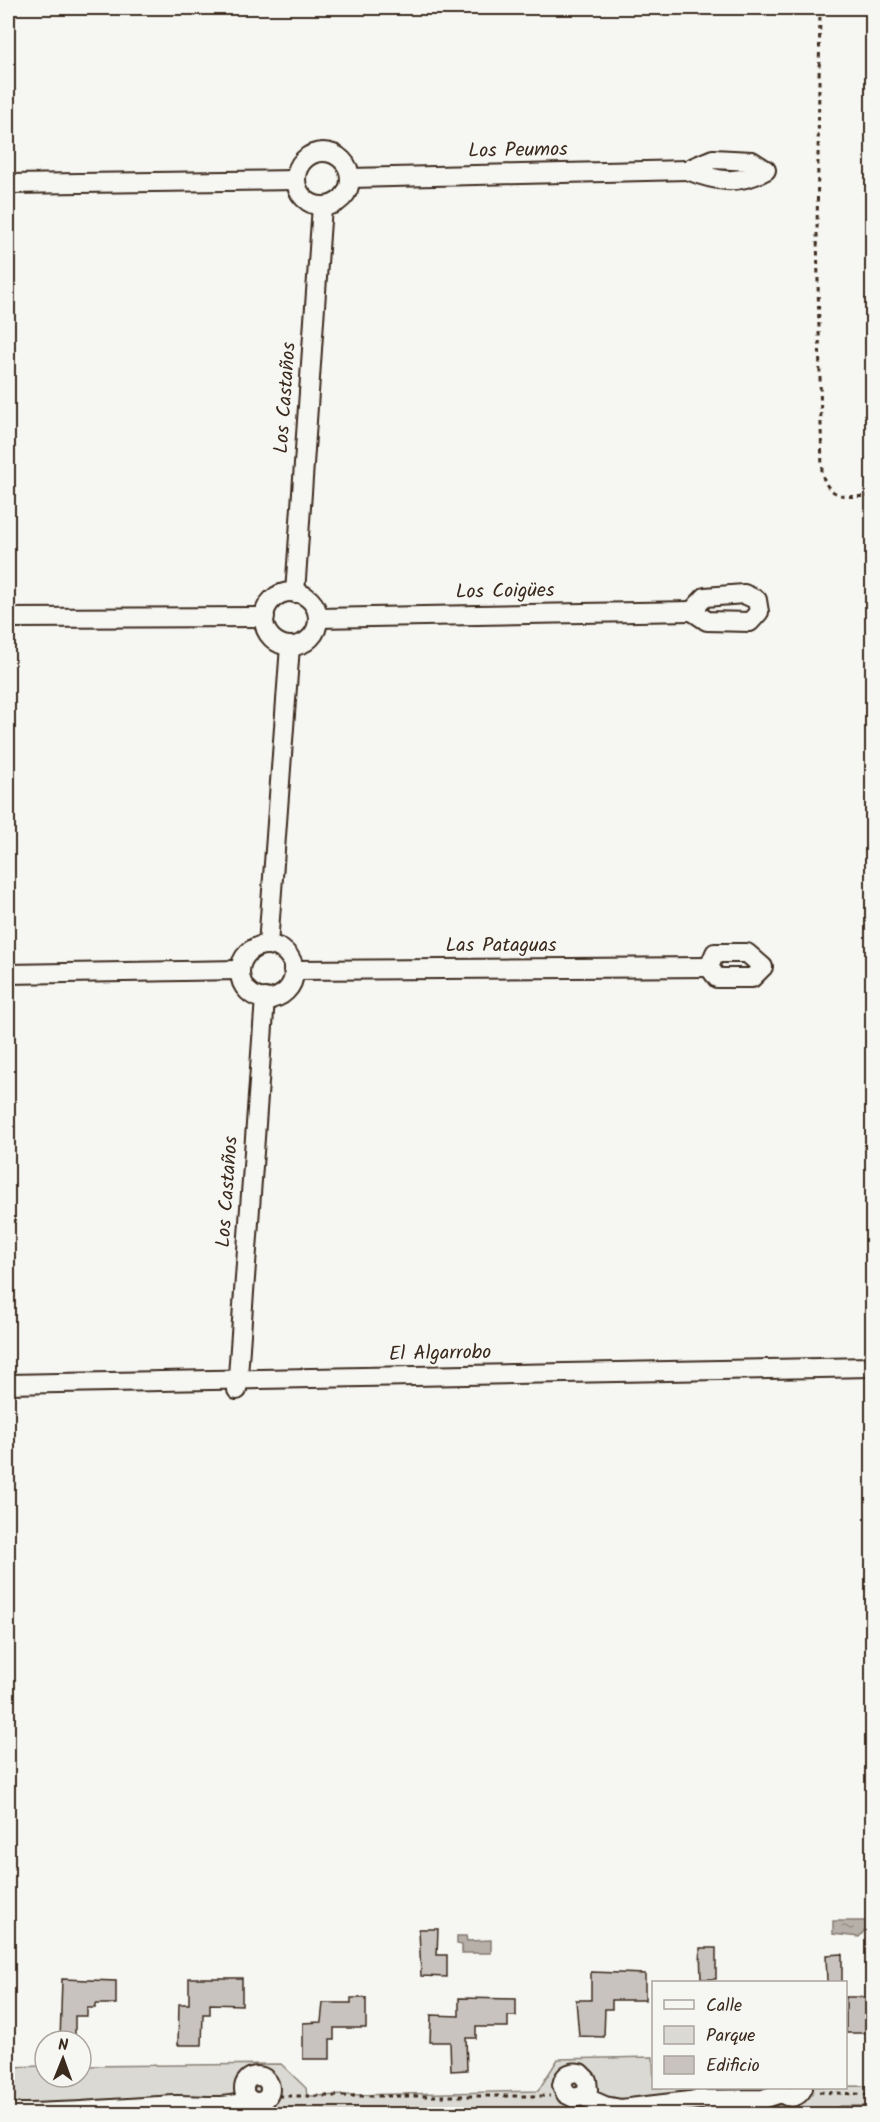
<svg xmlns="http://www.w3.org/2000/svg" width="880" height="2122" viewBox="0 0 880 2122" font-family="Kalam,sans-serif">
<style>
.green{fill:#dad9d3;stroke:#8a8278;stroke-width:1.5}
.water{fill:url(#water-ripples);stroke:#857a71;stroke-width:1.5}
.building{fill:#c8c3be;stroke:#3b2a1e;stroke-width:1.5}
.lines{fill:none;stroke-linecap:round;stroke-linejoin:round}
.street-casing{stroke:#3b2a1e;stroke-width:22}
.path{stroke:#3b2a1e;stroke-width:3;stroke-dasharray:4.5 4.5;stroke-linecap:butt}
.street{stroke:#f6f6f2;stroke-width:18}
.labels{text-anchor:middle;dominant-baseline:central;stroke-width:4.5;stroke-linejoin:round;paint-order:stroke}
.street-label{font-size:20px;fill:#3b2a1e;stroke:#f6f6f2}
</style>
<defs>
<pattern id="water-ripples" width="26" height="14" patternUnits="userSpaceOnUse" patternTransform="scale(1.5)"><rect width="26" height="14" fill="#b6b0a9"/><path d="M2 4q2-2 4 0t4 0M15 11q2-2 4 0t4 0" fill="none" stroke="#958f89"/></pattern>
</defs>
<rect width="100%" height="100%" fill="#f6f6f2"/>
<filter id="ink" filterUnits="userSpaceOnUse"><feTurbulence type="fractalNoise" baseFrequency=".0167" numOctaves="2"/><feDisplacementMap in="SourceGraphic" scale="12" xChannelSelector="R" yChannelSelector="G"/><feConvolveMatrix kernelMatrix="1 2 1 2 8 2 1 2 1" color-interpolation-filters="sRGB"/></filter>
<g filter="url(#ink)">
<!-- green -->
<polygon class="green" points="653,2057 654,2088 872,2086 872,2106 841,2106 820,2114 8,2114 8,2067 45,2066 45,2077 81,2077 81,2066 281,2064 306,2088 307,2096 538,2091 558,2059"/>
<!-- water -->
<g class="water">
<polygon points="833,1921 866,1921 866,1929 859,1937 833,1934"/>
<polygon points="457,1936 466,1936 467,1941 491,1940 491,1953 462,1953 462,1945 457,1944"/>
</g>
<!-- building -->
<g class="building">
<polygon points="419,1929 438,1929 437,1955 447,1955 447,1977 421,1976"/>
<polygon points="700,1948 716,1948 716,1979 701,1979"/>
<polygon points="842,1954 842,1983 827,1983 826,1955"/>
<polygon points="591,1972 645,1974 645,2000 612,2000 612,2009 605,2009 604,2037 579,2036 576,2000 591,2000"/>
<polygon points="189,1978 242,1978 242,2005 210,2004 210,2014 203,2014 202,2045 178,2045 179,2004 189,2004"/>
<polygon points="62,1979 116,1981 116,2004 95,2004 95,2008 87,2008 87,2016 75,2016 75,2041 60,2041"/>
<polygon points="846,1997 873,1997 873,2019 868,2018 868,2033 846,2033"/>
<polygon points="351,1998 366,1998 366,2028 334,2028 334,2040 330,2040 330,2059 303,2059 303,2023 321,2022 323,2003 351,2003"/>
<polygon points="459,1998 516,1999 516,2016 508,2016 508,2027 476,2027 476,2038 466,2038 467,2070 451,2071 450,2042 430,2042 431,2015 459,2016"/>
</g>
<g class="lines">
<!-- street casing -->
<g class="street-casing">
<g id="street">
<circle cx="323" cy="179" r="27"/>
<path d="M713,159l39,2 14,9c-29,16 -50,11 -79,0z"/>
<polyline points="351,178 687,170"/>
<polyline points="8,184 296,180"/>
<circle cx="291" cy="619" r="27"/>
<polyline points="295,593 322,206"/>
<polygon points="744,594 757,600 759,612 750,622 707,621 692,611 705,597"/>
<polyline points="8,618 265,617"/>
<polyline points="318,618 692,611"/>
<polyline points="268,945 290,646"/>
<circle cx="267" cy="972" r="27"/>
<polygon points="715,953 747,953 763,967 752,978 717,978 709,967"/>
<polyline points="293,970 709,967"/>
<polyline points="8,974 240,970"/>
<polyline points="8,1384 872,1367"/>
<polyline points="237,1390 265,998"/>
<circle cx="257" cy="2089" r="13"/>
<path d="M778,2088c6,11 19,12 25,0"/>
<path d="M582,2096l6,-6 -1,-10 -7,-7c-10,-2 -16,2 -18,12l4,9 8,4 8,-2 23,10 16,3 77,-9 65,-1 18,-6"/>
<path d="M8,2113c56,1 111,-5 167,-8 23,-1 54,6 74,-6"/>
</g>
</g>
<!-- path -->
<g class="path">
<path d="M820,8l-3,225 5,240c6,27 27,24 50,23"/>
<polyline points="819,2092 872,2095"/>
<polyline points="270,2093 280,2096 550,2096"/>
</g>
<!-- street -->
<use href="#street" class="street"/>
</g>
</g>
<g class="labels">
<!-- street labels -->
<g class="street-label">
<text transform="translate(518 151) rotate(-1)">Los Peumos</text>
<text transform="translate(286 398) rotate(-86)">Los Castaños</text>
<text transform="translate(505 592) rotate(-1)">Los Coigües</text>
<text x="501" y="946">Las Pataguas</text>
<text transform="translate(228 1192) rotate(-86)">Los Castaños</text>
<text transform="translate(440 1354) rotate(-1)">El Algarrobo</text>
</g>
</g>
<!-- margin -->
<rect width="880" height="2122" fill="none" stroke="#f6f6f2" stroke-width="30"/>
<rect x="15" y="15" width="850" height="2092" fill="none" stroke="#3b2a1e" stroke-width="2" filter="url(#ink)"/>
<!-- legend -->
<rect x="652" y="1981" width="195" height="108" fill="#f6f6f2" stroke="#aba49d" stroke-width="1.5"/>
<rect x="664" y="2000" width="30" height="9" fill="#f6f6f2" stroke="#aba49d" stroke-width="1.5"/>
<text x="706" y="2011" font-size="18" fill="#3b2a1e">Calle</text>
<rect x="664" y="2026" width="30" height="18" fill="#dad9d3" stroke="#aba49d" stroke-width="1.5"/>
<text x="706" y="2041" font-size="18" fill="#3b2a1e">Parque</text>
<rect x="664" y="2056" width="30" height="18" fill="#c8c3be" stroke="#aba49d" stroke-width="1.5"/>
<text x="706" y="2071" font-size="18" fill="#3b2a1e">Edificio</text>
<!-- north arrow -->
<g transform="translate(63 2059) rotate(1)"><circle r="28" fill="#f6f6f2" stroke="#aba49d" stroke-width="1.5"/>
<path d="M0-4.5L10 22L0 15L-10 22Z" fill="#3b2a1e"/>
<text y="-9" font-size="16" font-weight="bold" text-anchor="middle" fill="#3b2a1e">N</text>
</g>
</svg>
